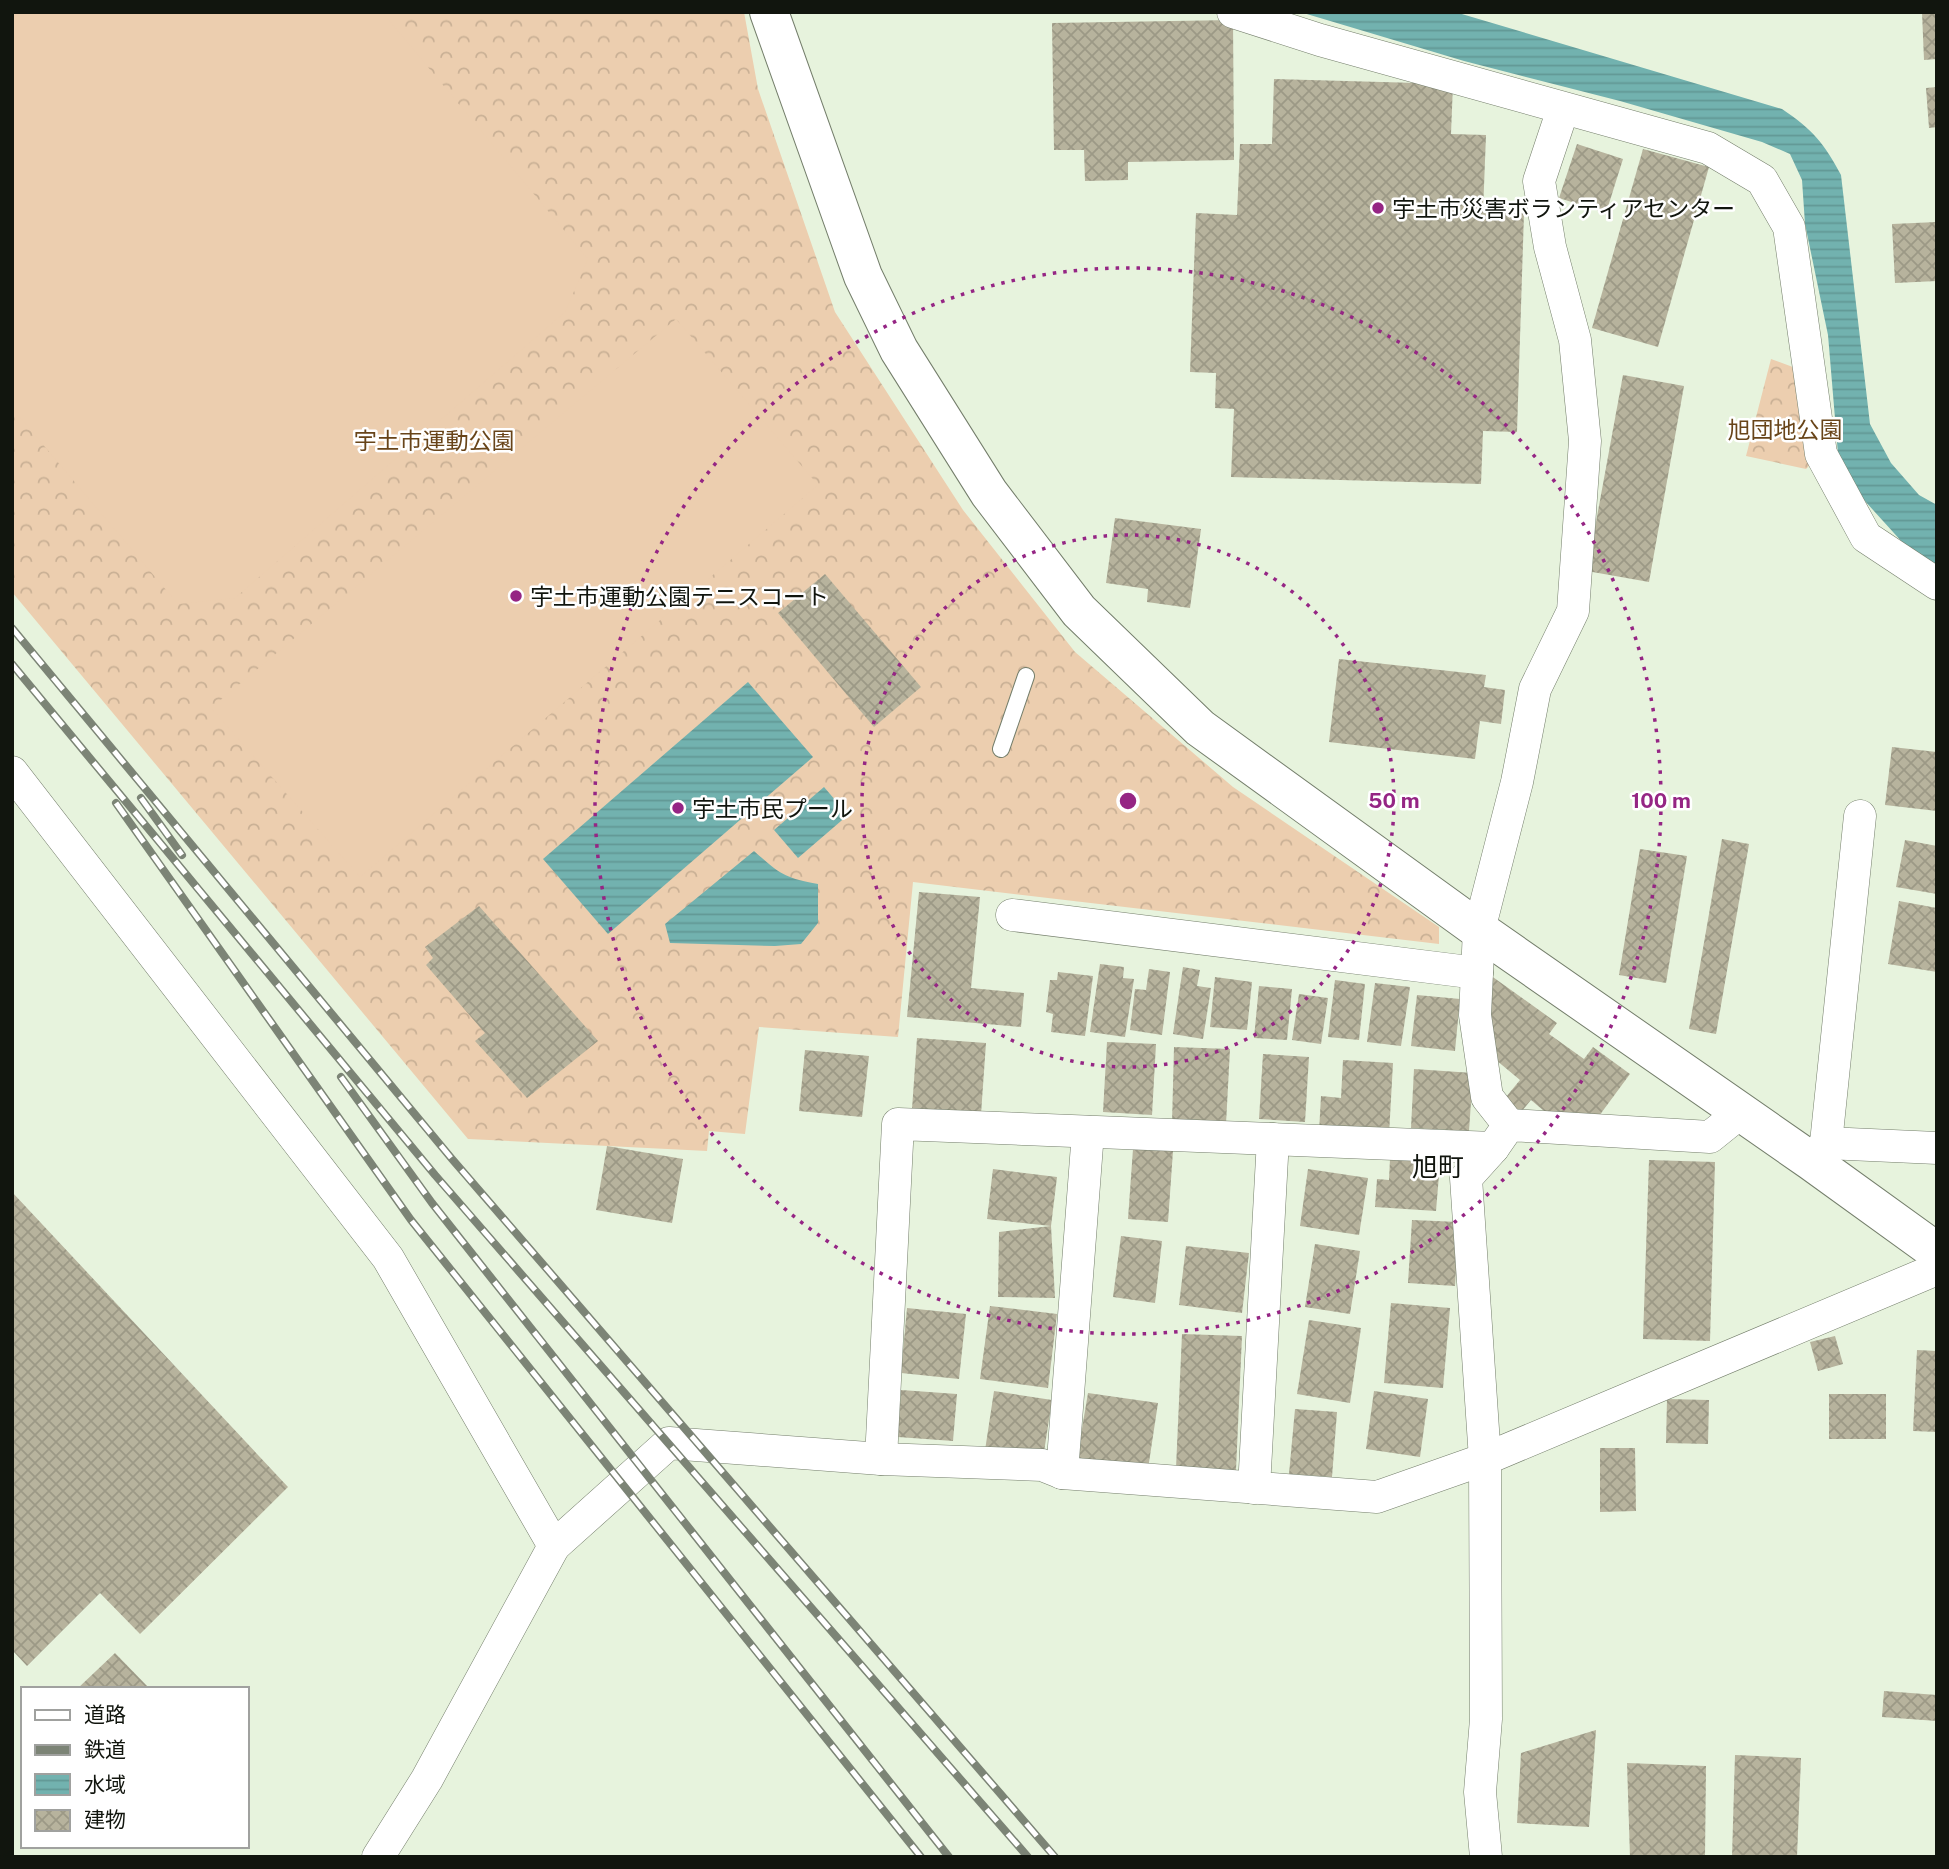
<svg xmlns="http://www.w3.org/2000/svg" width="1949" height="1869" viewBox="0 0 1949 1869" font-family="'Public Sans','Noto Sans JP',sans-serif">
<style>
.forest{fill:url(#forest-crowns)}
.pitch{fill:#ecceaf}
.water{fill:url(#water-rules)}
.building{fill:url(#building-cross-hatch)}
.lines{fill:none;stroke-linecap:round;stroke-linejoin:round}
.service-casing{stroke:#747e6b;stroke-width:18}
.minor-casing{stroke:#747e6b;stroke-width:33}
.tertiary-casing{stroke:#747e6b;stroke-width:40}
.service{stroke:#fff;stroke-width:16}
.minor{stroke:#fff;stroke-width:32}
.tertiary{stroke:#fff;stroke-width:38}
.rail-casing{stroke:#7c8476;stroke-width:8}
.rail{stroke:#fff;stroke-width:5;stroke-dasharray:16;stroke-linecap:butt}
.ring{fill:none;stroke:#952584;stroke-width:3.5;stroke-dasharray:3.5 7}
.poi-dot{fill:#952584;stroke:#fff;stroke-width:2.5}
.labels{text-anchor:middle;dominant-baseline:central;stroke-width:5;stroke-linejoin:round;paint-order:stroke}
.poi-label{font-size:23px;fill:#11150e;stroke:#fff;text-anchor:start}
.park-label{font-size:23px;fill:#684419;stroke:#fff}
.quarter-label{font-size:26px;fill:#11150e;stroke:#fff}
.centre{fill:#952584;stroke:#fff;stroke-width:3.5}
.ring-label{font-size:21px;text-anchor:middle;font-weight:bold;fill:#952584;stroke:#fff;stroke-width:5;stroke-linejoin:round;paint-order:stroke}
</style>
<defs>
<pattern id="forest-crowns" width="20" height="18" patternUnits="userSpaceOnUse" patternTransform="scale(1.75)"><rect width="20" height="18" fill="#ecceaf"/><path d="M2 6a3 3 0 1 1 6 0M12 15a3 3 0 1 1 6 0" fill="none" stroke="#c9b095"/></pattern>
<pattern id="water-rules" width="6" height="5" patternUnits="userSpaceOnUse" patternTransform="scale(1.75)"><rect width="6" height="5" fill="#72b2af"/><path d="M0 2.5h6" fill="none" stroke="#629895"/></pattern>
<pattern id="building-cross-hatch" width="8" height="8" patternUnits="userSpaceOnUse" patternTransform="scale(1.75)"><rect width="8" height="8" fill="#b7b39d"/><path d="M0 0l8 8M0 8l8-8" fill="none" stroke="#9c9986"/></pattern>
</defs>
<rect width="100%" height="100%" fill="#e7f3dd"/>
<!-- forest -->
<g class="forest">
<polygon points="12,12 744,12 758,89 835,312 963,510 1075,652 1233,787 1439,927 1439,944 913,882 898,1037 759,1027 745,1134 709,1131 707,1151 468,1139 12,592"/>
<polygon points="1771,359 1809,373 1821,454 1806,469 1746,456"/>
</g>
<!-- pitch -->
<g class="pitch">
<polygon points="12,12 382,12 588,259 565,312 235,598 178,604 12,408"/>
<polygon points="676,319 818,485 360,877 211,708"/>
</g>
<!-- water -->
<g class="water">
<path d="M1300,12h155l327,97c30,20 42,34 59,66l29,249 21,39 28,32 18,10v61l-34,-23 -49,-54 -16,-35 -10,-119 -23,-111 -3,-44 -12,-26 -28,-12 -142,-41 -156,-40z"/>
<polygon points="748,682 813,757 608,934 543,859"/>
<polygon points="824,787 848,815 798,858 774,830"/>
<path d="M754,851c26,23 30,27 64,33v39l-17,21 -26,2 -105,-3 -5,-19z"/>
</g>
<!-- building -->
<g class="building">
<polygon points="1922,12 1937,12 1937,59 1924,60"/>
<polygon points="1233,20 1234,160 1128,162 1128,180 1085,181 1084,150 1054,150 1052,23"/>
<polygon points="1274,79 1453,84 1451,134 1486,135 1483,212 1524,213 1517,432 1483,431 1481,484 1231,477 1234,409 1215,408 1216,373 1190,372 1196,213 1237,215 1240,144 1272,144"/>
<polygon points="1937,87 1937,127 1929,128 1926,88"/>
<polygon points="1577,144 1623,159 1606,213 1559,198"/>
<polygon points="1643,149 1709,167 1658,347 1592,328"/>
<polygon points="1937,222 1937,281 1895,283 1892,224"/>
<polygon points="1623,375 1684,386 1649,582 1587,571"/>
<polygon points="1115,518 1201,529 1190,608 1147,602 1148,589 1106,583"/>
<polygon points="825,574 921,687 874,727 778,613"/>
<polygon points="1339,659 1486,675 1484,687 1505,690 1501,724 1480,721 1475,759 1329,742"/>
<polygon points="1892,747 1937,752 1937,811 1885,805"/>
<polygon points="1722,839 1749,844 1716,1034 1689,1029"/>
<polygon points="1905,840 1937,846 1937,894 1896,887"/>
<polygon points="1640,849 1687,856 1666,983 1619,975"/>
<polygon points="919,892 980,897 971,988 1024,993 1021,1027 907,1017"/>
<polygon points="1899,901 1937,908 1937,972 1888,964"/>
<polygon points="479,906 598,1041 527,1098 475,1041 485,1033 426,965 433,958 425,947"/>
<polygon points="1100,964 1124,967 1123,978 1134,979 1125,1037 1090,1032"/>
<polygon points="1183,967 1200,970 1197,986 1211,988 1203,1039 1173,1034"/>
<polygon points="1149,969 1170,972 1162,1035 1130,1030 1135,989 1146,990"/>
<polygon points="1058,972 1093,976 1085,1036 1051,1032 1053,1014 1046,1012 1050,980 1057,980"/>
<polygon points="1490,975 1557,1023 1549,1034 1584,1059 1593,1047 1630,1074 1599,1116 1550,1116 1531,1100 1517,1117 1501,1103 1520,1080 1490,1055"/>
<polygon points="1215,977 1252,982 1247,1030 1210,1027"/>
<polygon points="1335,980 1365,984 1359,1040 1328,1037"/>
<polygon points="1375,983 1410,987 1401,1046 1367,1042"/>
<polygon points="1259,986 1292,989 1287,1040 1254,1038"/>
<polygon points="1299,994 1328,998 1321,1044 1292,1040"/>
<polygon points="1417,995 1460,999 1455,1051 1411,1046"/>
<polygon points="917,1038 986,1043 981,1114 912,1109"/>
<polygon points="1107,1042 1156,1044 1152,1115 1103,1112"/>
<polygon points="1174,1047 1230,1049 1226,1124 1172,1123"/>
<polygon points="805,1050 869,1056 862,1117 799,1111"/>
<polygon points="1263,1054 1309,1057 1305,1122 1259,1119"/>
<polygon points="1343,1060 1393,1063 1389,1135 1319,1132 1321,1096 1341,1098"/>
<polygon points="1414,1069 1473,1073 1469,1131 1411,1128"/>
<polygon points="607,1146 683,1159 672,1223 596,1210"/>
<polygon points="1133,1149 1173,1151 1168,1222 1128,1219"/>
<polygon points="1390,1159 1440,1163 1436,1211 1375,1207 1377,1179 1389,1180"/>
<polygon points="1649,1160 1715,1162 1710,1341 1643,1339"/>
<polygon points="993,1169 1057,1177 1051,1226 987,1219"/>
<polygon points="1308,1169 1368,1178 1359,1235 1300,1226"/>
<polygon points="12,1192 288,1487 140,1634 100,1593 27,1666 12,1650"/>
<polygon points="1412,1220 1459,1222 1455,1286 1408,1283"/>
<polygon points="1051,1226 1055,1298 998,1297 999,1232"/>
<polygon points="1121,1236 1162,1241 1155,1303 1113,1297"/>
<polygon points="1315,1244 1360,1251 1350,1314 1305,1307"/>
<polygon points="1186,1246 1249,1253 1242,1313 1179,1305"/>
<polygon points="1391,1303 1450,1308 1443,1388 1384,1383"/>
<polygon points="990,1306 1057,1314 1048,1388 980,1379"/>
<polygon points="907,1308 966,1314 959,1379 901,1373"/>
<polygon points="1309,1320 1361,1328 1350,1403 1297,1394"/>
<polygon points="1182,1334 1242,1336 1236,1470 1176,1468"/>
<polygon points="1835,1336 1843,1364 1818,1371 1810,1342"/>
<polygon points="1917,1350 1937,1351 1937,1432 1913,1431"/>
<polygon points="901,1390 957,1394 953,1441 898,1437"/>
<polygon points="994,1391 1052,1400 1042,1465 984,1457"/>
<polygon points="1374,1391 1428,1399 1420,1457 1366,1449"/>
<polygon points="1088,1393 1158,1403 1148,1469 1077,1458"/>
<rect x="1829" y="1394" width="57" height="45"/>
<polygon points="1667,1399 1709,1400 1708,1444 1666,1443"/>
<polygon points="1295,1409 1337,1412 1332,1477 1289,1474"/>
<polygon points="1600,1448 1635,1448 1636,1511 1600,1512"/>
<polygon points="115,1653 150,1689 77,1689"/>
<polygon points="1884,1691 1937,1695 1937,1721 1882,1717"/>
<polygon points="1596,1730 1589,1827 1517,1823 1521,1753"/>
<polygon points="1735,1755 1801,1758 1797,1857 1732,1857"/>
<polygon points="1627,1763 1706,1766 1705,1857 1630,1857"/>
</g>
<g class="lines">
<!-- service casing -->
<g class="service-casing">
<polyline id="service" points="1001,749 1026,676"/>
</g>
<!-- minor casing -->
<g class="minor-casing">
<g id="minor">
<polyline points="1233,12 1320,40 1708,148 1762,180 1789,227 1821,454 1866,537 1937,584"/>
<polyline points="12,772 388,1258 554,1546 427,1779 378,1857"/>
<polyline points="1012,915 1477,973"/>
<polyline points="1509,1125 1487,1097 1475,1015 1479,930 1517,782 1535,689 1573,611 1585,441 1575,340 1550,247 1539,181 1563,109"/>
<polyline points="1826,1143 1860,816"/>
<polyline points="1814,1158 1826,1143 1937,1148"/>
<polyline points="881,1459 898,1124 1493,1148"/>
<polyline points="1062,1473 1088,1132"/>
<polyline points="1254,1488 1273,1139"/>
<polyline points="554,1546 669,1443 881,1459 1042,1465 1062,1473 1377,1497 1485,1459 1937,1269"/>
<polyline points="1486,1857 1480,1792 1486,1719 1485,1459 1466,1178 1493,1148 1509,1125 1710,1137 1741,1112"/>
</g>
</g>
<!-- tertiary casing -->
<g class="tertiary-casing">
<polyline id="tertiary" points="769,12 863,276 899,350 989,493 1079,611 1200,728 1479,930 1811,1161 1937,1252"/>
</g>
<!-- service -->
<use href="#service" class="service"/>
<!-- minor -->
<use href="#minor" class="minor"/>
<!-- tertiary -->
<use href="#tertiary" class="tertiary"/>
<!-- rail casing -->
<g class="rail-casing">
<g id="rail">
<polyline points="12,628 452,1159 1055,1857"/>
<polyline points="12,664 435,1175 1028,1857"/>
<polyline points="141,798 182,855"/>
<polyline points="116,803 411,1220 921,1857"/>
<polyline points="341,1077 432,1203 949,1857"/>
</g>
</g>
<!-- rail -->
<use href="#rail" class="rail"/>
</g>
<!-- distance rings -->
<g class="ring">
<circle cx="1128" cy="801" r="266"/>
<circle cx="1128" cy="801" r="533"/>
</g>
<!-- markers -->
<g class="poi-dot">
<circle cx="1378" cy="208" r="7"/>
<circle cx="516" cy="596" r="7"/>
<circle cx="678" cy="808" r="7"/>
</g>
<g class="labels">
<!-- poi labels -->
<g class="poi-label">
<text x="1392" y="208">宇土市災害ボランティアセンター</text>
<text x="530" y="596">宇土市運動公園テニスコート</text>
<text x="692" y="808">宇土市民プール</text>
</g>
<!-- park labels -->
<g class="park-label">
<text x="1785" y="429">旭団地公園</text>
<text x="434" y="440">宇土市運動公園</text>
</g>
<!-- quarter labels -->
<g class="quarter-label">
<text x="1438" y="1166">旭町</text>
</g>
</g>
<circle cx="1128" cy="801" r="10" class="centre"/>
<g class="ring-label">
<text x="1394" y="808">50 m</text>
<text x="1661" y="808">100 m</text>
</g>
<!-- border -->
<rect width="1949" height="1869" fill="none" stroke="#11150e" stroke-width="28"/>
<!-- legend -->
<rect x="21" y="1687" width="228" height="161" fill="#ffffff" stroke="#a0a19f" stroke-width="2"/>
<rect x="35" y="1710" width="35" height="10" fill="#ffffff" stroke="#a0a19f" stroke-width="2"/>
<text x="84" y="1722" font-size="21" fill="#11150e">道路</text>
<rect x="35" y="1745" width="35" height="10" fill="#7c8476" stroke="#a0a19f" stroke-width="2"/>
<text x="84" y="1757" font-size="21" fill="#11150e">鉄道</text>
<rect x="35" y="1774" width="35" height="21" fill="url(#water-rules)" stroke="#a0a19f" stroke-width="2"/>
<text x="84" y="1792" font-size="21" fill="#11150e">水域</text>
<rect x="35" y="1810" width="35" height="21" fill="url(#building-cross-hatch)" stroke="#a0a19f" stroke-width="2"/>
<text x="84" y="1827" font-size="21" fill="#11150e">建物</text>
</svg>
